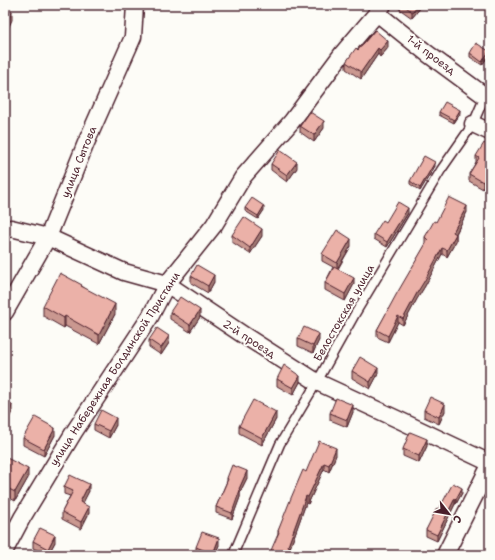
<svg xmlns="http://www.w3.org/2000/svg" width="495" height="560" viewBox="0 0 495 560" font-family="'Shantell Sans',sans-serif">
<style>
.lines{fill:none;stroke-linecap:round;stroke-linejoin:round}
.lane-casing{stroke:#4a1f2b;stroke-width:11}
.street-casing{stroke:#4a1f2b;stroke-width:19}
.lane{stroke:#fdfcf7;stroke-width:8}
.street{stroke:#fdfcf7;stroke-width:16}
.wall{fill:#ca9890;stroke:#4a1f2b}
.shaded-wall{fill:#a47c76;stroke:#4a1f2b}
.building{fill:#ebb1a8;stroke:#4a1f2b}
.labels{text-anchor:middle;dominant-baseline:central;stroke-width:4;stroke-linejoin:round;paint-order:stroke}
.street-label{font-size:11px;fill:#4a1f2b;stroke:#fdfcf7}
</style>
<rect width="100%" height="100%" fill="#fdfcf7"/>
<filter id="ink" filterUnits="userSpaceOnUse"><feTurbulence type="fractalNoise" baseFrequency=".025" numOctaves="2"/><feDisplacementMap in="SourceGraphic" scale="8" xChannelSelector="R" yChannelSelector="G"/><feConvolveMatrix kernelMatrix="1 2 1 2 8 2 1 2 1" color-interpolation-filters="sRGB"/></filter>
<g filter="url(#ink)">
<g class="lines">
<!-- lane casing -->
<g class="lane-casing">
<polyline id="lane" points="233,555 280,444 317,382 355,314 441,170 473,124 485,96 487,95"/>
</g>
<!-- street casing -->
<g class="street-casing">
<g id="street">
<polyline points="377,13 428,54 485,96"/>
<polyline points="473,124 490,132"/>
<polyline points="5,230 11,228 48,237 124,272 167,284 245,336 317,382 397,419 490,463"/>
<polyline points="5,312 48,237 86,143 133,37 135,5"/>
<polyline points="5,550 22,518 74,432 150,317 167,284 214,225 243,177 292,121 342,54 377,13 383,5"/>
<polyline points="445,555 490,465"/>
</g>
</g>
<!-- lane -->
<use href="#lane" class="lane"/>
<!-- street -->
<use href="#street" class="street"/>
</g>
<!-- wall -->
<g class="wall">
<polygon points="398,5 421,5 421,7 412,18 398,8"/>
<polygon points="375,30 388,48 380,57 378,54 361,79 346,69 346,62"/>
<polygon points="470,53 489,55 482,65 470,57"/>
<polygon points="439,112 460,114 454,123 439,115"/>
<polygon points="300,126 324,128 314,142 300,132"/>
<polygon points="490,146 490,178 483,189 469,181 469,174 476,162 476,156"/>
<polygon points="271,164 297,168 287,182 271,170"/>
<polygon points="435,166 420,191 410,184 410,181"/>
<polygon points="245,208 264,210 258,219 245,211"/>
<polygon points="467,212 456,234 456,241 447,257 442,254 425,286 417,299 403,325 398,322 388,342 377,337 377,330 426,244 425,244 425,237 436,222"/>
<polygon points="408,213 387,247 374,239 374,234"/>
<polygon points="232,235 262,236 250,254 232,242"/>
<polygon points="351,246 338,269 354,284 345,301 325,290 325,283 333,267 322,261 322,254"/>
<polygon points="191,276 214,282 208,293 191,283"/>
<polygon points="82,286 115,314 99,344 65,326 64,328 43,316 43,306"/>
<polygon points="170,312 200,317 190,332 170,319"/>
<polygon points="298,339 319,340 313,353 298,346"/>
<polygon points="149,340 169,343 161,355 149,347"/>
<polygon points="352,371 378,374 370,389 352,378"/>
<polygon points="277,379 300,382 293,395 277,386"/>
<polygon points="424,410 445,411 439,424 424,417"/>
<polygon points="353,412 347,427 330,420 330,413"/>
<polygon points="276,419 262,445 239,433 239,426"/>
<polygon points="94,424 116,425 109,438 94,430"/>
<polygon points="55,435 44,456 23,445 23,438"/>
<polygon points="427,446 419,463 403,456 403,449"/>
<polygon points="336,455 329,472 324,469 308,504 306,503 290,548 290,553 278,534 278,531 306,472"/>
<polygon points="5,457 28,478 15,501 5,495"/>
<polygon points="227,478 247,478 240,492 240,497 232,519 216,513 216,507 227,481"/>
<polygon points="64,487 89,491 82,504 89,513 81,529 62,519 62,512 70,496 64,494"/>
<polygon points="462,493 456,504 455,504 437,541 426,536 426,530 439,509"/>
<polygon points="33,541 55,542 48,555 47,555 33,548"/>
<polygon points="219,545 215,555 198,555 196,554 196,547"/>
</g>
<!-- shaded-wall -->
<g class="shaded-wall">
<polygon points="418,5 421,5 421,7 412,18 412,12"/>
<polygon points="12,11 12,20 5,35 5,25"/>
<polygon points="388,41 388,48 380,57 380,50"/>
<polygon points="378,48 378,54 361,79 361,72"/>
<polygon points="489,51 489,55 482,65 482,62"/>
<polygon points="460,110 460,114 454,123 454,120"/>
<polygon points="324,121 324,128 314,142 314,135"/>
<polygon points="297,162 297,168 287,182 287,175"/>
<polygon points="435,162 435,166 420,191 420,188"/>
<polygon points="490,171 490,178 483,189 483,182"/>
<polygon points="264,206 264,210 258,219 258,216"/>
<polygon points="467,206 467,212 453,239 453,232"/>
<polygon points="408,208 408,213 387,247 387,242"/>
<polygon points="262,229 262,236 250,254 250,248"/>
<polygon points="456,234 456,241 447,257 447,250"/>
<polygon points="351,239 351,246 337,269 337,263"/>
<polygon points="442,248 442,254 425,286 417,299 403,325 403,319 417,293"/>
<polygon points="214,275 214,282 208,293 208,286"/>
<polygon points="354,278 354,284 345,301 345,294"/>
<polygon points="115,304 115,314 99,344 99,335"/>
<polygon points="200,310 200,317 190,332 190,325"/>
<polygon points="65,316 65,326 64,328 64,318"/>
<polygon points="398,316 398,322 388,342 388,336"/>
<polygon points="319,334 319,340 313,353 313,346"/>
<polygon points="169,336 169,343 161,355 161,348"/>
<polygon points="378,368 378,374 370,389 370,382"/>
<polygon points="300,376 300,382 293,395 293,388"/>
<polygon points="445,404 445,411 439,424 439,417"/>
<polygon points="12,405 12,412 5,426 5,420"/>
<polygon points="353,405 353,412 347,427 347,420"/>
<polygon points="276,412 276,419 262,445 262,438"/>
<polygon points="116,418 116,425 109,438 109,431"/>
<polygon points="55,428 55,435 44,456 44,449"/>
<polygon points="427,439 427,446 419,463 419,456"/>
<polygon points="336,448 336,455 329,472 329,465"/>
<polygon points="324,463 324,469 308,504 308,497"/>
<polygon points="28,469 28,478 15,501 15,492"/>
<polygon points="247,471 247,478 240,492 240,497 232,519 232,513 239,489"/>
<polygon points="89,484 89,491 80,509 80,502"/>
<polygon points="462,488 462,493 456,504 456,499"/>
<polygon points="306,496 306,503 290,548 290,553 289,555 286,555 288,546"/>
<polygon points="455,498 455,504 437,541 437,535"/>
<polygon points="89,507 89,513 81,529 81,522"/>
<polygon points="55,535 55,542 48,555 48,549"/>
<polygon points="219,538 219,545 215,555 213,555"/>
</g>
<!-- building -->
<g class="building">
<polygon points="404,5 418,5 412,12"/>
<polygon points="5,7 12,11 5,25"/>
<polygon points="375,30 388,41 380,50 378,48 361,72 346,62 356,48 358,50"/>
<polygon points="476,43 489,51 482,62 470,53"/>
<polygon points="445,102 460,110 454,120 439,112"/>
<polygon points="310,112 324,121 314,135 300,126"/>
<polygon points="484,143 490,146 490,163 488,167 490,169 490,171 483,182 469,174 479,158 476,156"/>
<polygon points="280,150 297,162 287,175 271,164"/>
<polygon points="424,156 435,162 420,188 410,181"/>
<polygon points="449,197 467,206 453,232 456,234 447,250 442,248 425,280 417,293 403,319 398,316 388,336 377,330 396,295 428,240 425,237 434,221 436,222"/>
<polygon points="252,198 264,206 258,216 245,208"/>
<polygon points="398,202 408,208 387,242 374,234 383,220 386,222"/>
<polygon points="244,217 262,229 250,248 232,235"/>
<polygon points="337,230 351,239 337,263 322,254"/>
<polygon points="197,265 214,275 208,286 191,276"/>
<polygon points="334,267 354,278 345,294 325,283"/>
<polygon points="60,273 82,285 81,286 115,304 99,335 65,316 64,318 43,306"/>
<polygon points="180,297 200,310 190,325 170,312"/>
<polygon points="304,327 319,334 313,346 298,339"/>
<polygon points="157,328 169,336 161,348 149,340"/>
<polygon points="360,357 378,368 370,382 352,371"/>
<polygon points="284,365 300,376 293,388 277,379"/>
<polygon points="430,397 445,404 439,417 424,410"/>
<polygon points="336,398 353,405 347,420 330,413"/>
<polygon points="253,400 276,412 262,438 239,426"/>
<polygon points="5,402 12,405 5,420"/>
<polygon points="101,410 116,418 109,431 94,424"/>
<polygon points="35,417 55,428 44,449 23,438"/>
<polygon points="410,432 427,439 419,456 403,449"/>
<polygon points="319,441 336,448 329,465 324,463 308,497 306,496 288,546 290,547 286,555 269,555 279,532 278,531 291,498 303,470 306,472"/>
<polygon points="5,457 28,469 15,492 5,487"/>
<polygon points="232,465 247,471 239,489 240,490 232,513 216,507 228,479 227,478"/>
<polygon points="70,475 89,484 80,502 89,507 81,522 62,512 73,491 64,487"/>
<polygon points="453,483 462,488 456,499 455,498 437,535 426,530 437,508 439,509"/>
<polygon points="40,528 55,535 48,549 33,541"/>
<polygon points="202,532 219,538 213,554 196,547"/>
</g>
</g>
<g class="labels">
<!-- street labels -->
<g class="street-label">
<text transform="translate(431 55) rotate(37)">1-й проезд</text>
<text transform="translate(79 162) rotate(-68)">улица Сытова</text>
<text transform="translate(344 313) rotate(-60)">Белостокская улица</text>
<text transform="translate(249 339) rotate(33)">2-й проезд</text>
<text transform="translate(115 369) rotate(-57)">улица Набережная Болдинской Пристани</text>
</g>
</g>
<!-- margin -->
<rect width="495" height="560" fill="none" stroke="#fdfcf7" stroke-width="20"/>
<rect x="10" y="10" width="475" height="540" fill="none" stroke="#4a1f2b" stroke-width="1.5" filter="url(#ink)"/>
<!-- north arrow -->
<g transform="translate(449 514) rotate(121)" stroke="#fdfcf7" stroke-width="3" paint-order="stroke">
<path d="M0-3L7 15L0 10L-7 15Z" fill="#4a1f2b"/>
<text y="-6" font-size="11" font-weight="bold" text-anchor="middle" fill="#4a1f2b">С</text>
</g>
</svg>
